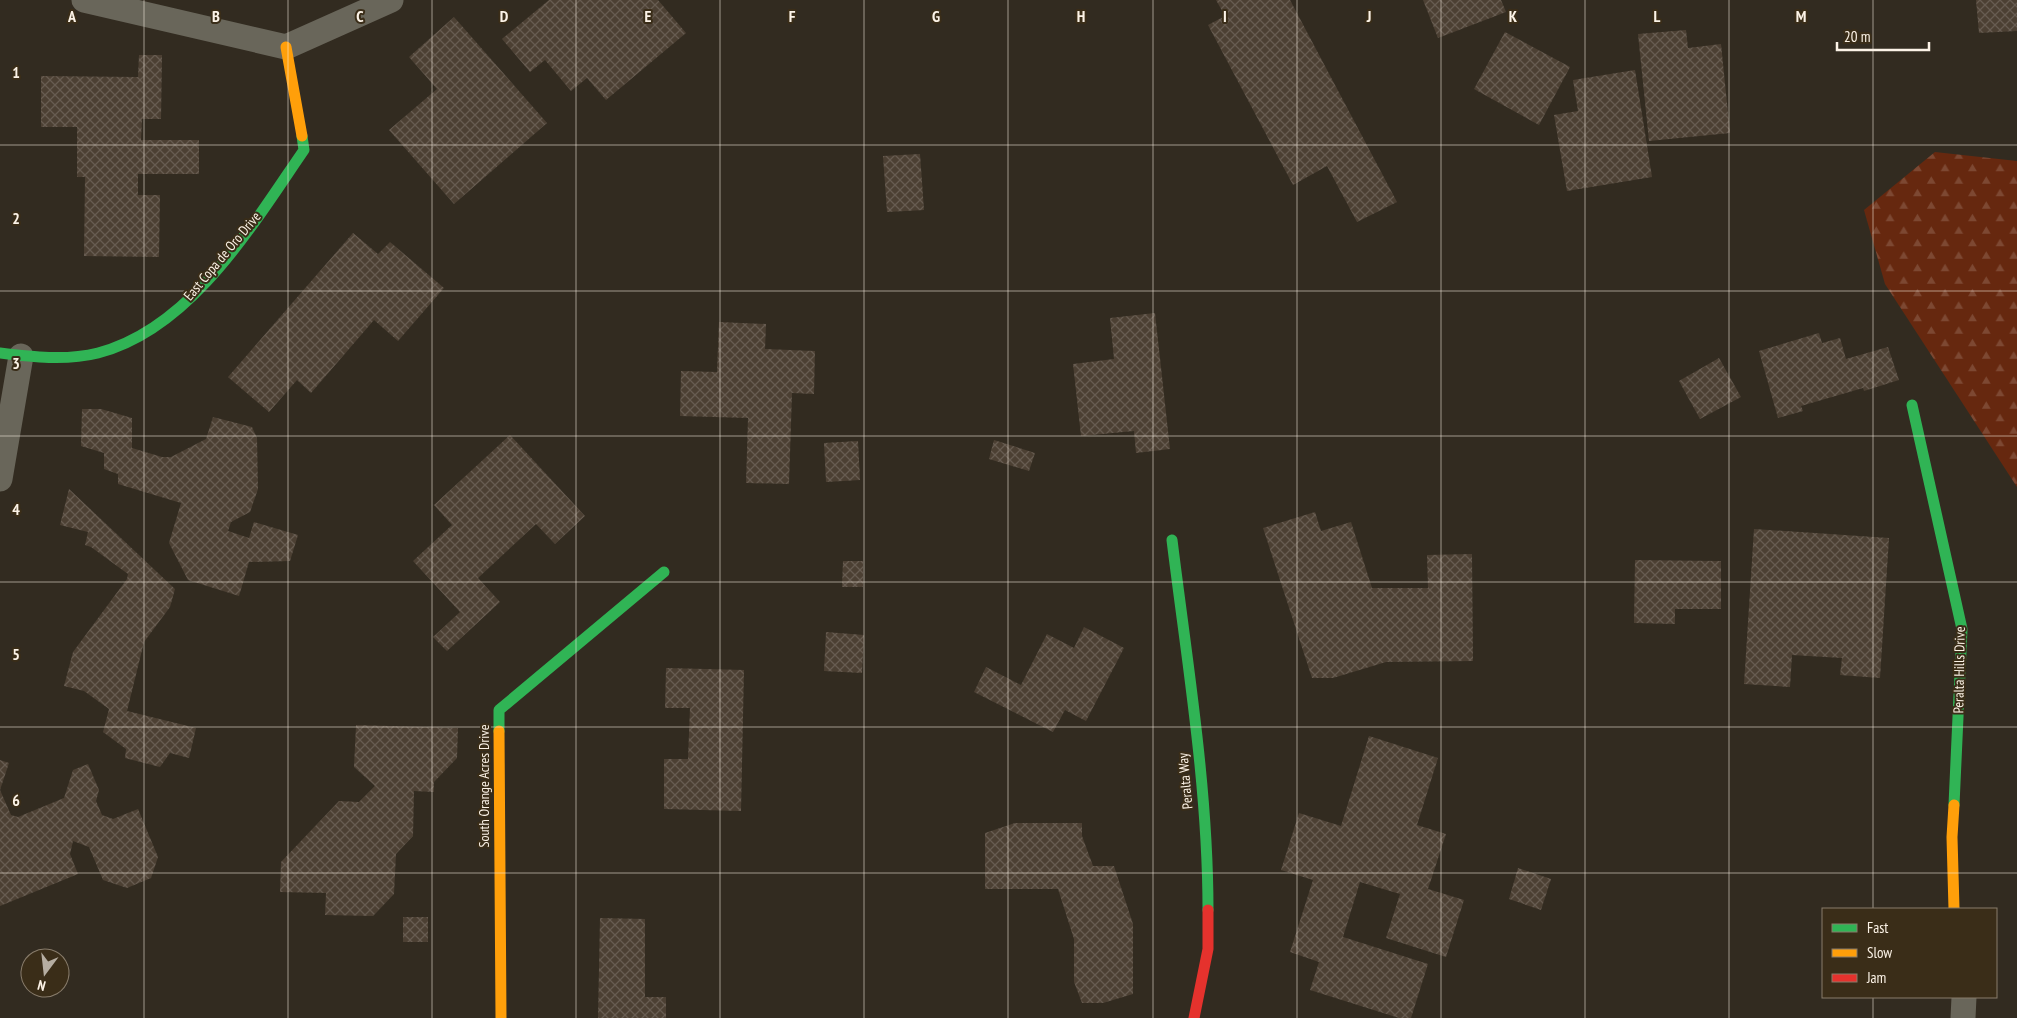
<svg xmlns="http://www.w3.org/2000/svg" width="2017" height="1018" viewBox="0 0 2017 1018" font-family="'PT Sans Narrow',sans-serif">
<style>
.forest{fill:url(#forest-firs)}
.building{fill:url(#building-cross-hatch)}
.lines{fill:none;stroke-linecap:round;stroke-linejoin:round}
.street{stroke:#69665a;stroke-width:25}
.fast{stroke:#30b455;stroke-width:11}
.slow{stroke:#ff9f0a;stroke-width:11}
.jam{stroke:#e5322d;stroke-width:11}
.grid{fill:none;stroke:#fcf3e7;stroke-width:1;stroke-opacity:0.55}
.labels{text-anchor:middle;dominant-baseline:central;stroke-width:4;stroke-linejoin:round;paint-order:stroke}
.street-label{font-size:14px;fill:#fcf3e7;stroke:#3a2d18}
.grid-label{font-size:16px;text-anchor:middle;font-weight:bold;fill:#fcf3e7;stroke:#3a2d18;stroke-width:4;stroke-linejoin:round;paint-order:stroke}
</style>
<defs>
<pattern id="forest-firs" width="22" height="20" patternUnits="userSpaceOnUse" patternTransform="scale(1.25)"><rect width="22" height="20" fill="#66280f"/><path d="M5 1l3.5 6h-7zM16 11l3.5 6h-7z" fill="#7d4832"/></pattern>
<pattern id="building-cross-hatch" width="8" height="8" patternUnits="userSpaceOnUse" patternTransform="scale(1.25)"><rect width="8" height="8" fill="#4c4033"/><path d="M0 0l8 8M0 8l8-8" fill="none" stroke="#675c51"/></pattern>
</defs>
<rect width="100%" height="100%" fill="#322b20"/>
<!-- forest -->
<polygon class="forest" points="1935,152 2017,161 2017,487 1885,284 1864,210"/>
<!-- building -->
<g class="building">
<polygon points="549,0 658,0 686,33 606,100 587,78 571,91 545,60 530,72 502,39"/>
<polygon points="1216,0 1290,0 1397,202 1357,222 1327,166 1293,185 1208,25 1225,16"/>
<polygon points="1423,0 1501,0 1506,12 1438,38"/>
<polygon points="1976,0 2017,0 2017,31 1979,33"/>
<polygon points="454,17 547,123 454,204 389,130 437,89 409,57"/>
<polygon points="1686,30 1688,48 1721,44 1730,133 1649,141 1638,34"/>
<polygon points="1505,32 1570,67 1539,125 1474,89"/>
<polygon points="139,55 162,55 161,119 142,119 141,140 199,140 199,174 138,174 138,195 160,195 159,257 84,256 85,177 77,177 77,127 41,127 41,76 138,77"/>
<polygon points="1635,70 1652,177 1567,191 1554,115 1578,111 1573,80"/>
<polygon points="920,154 924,210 887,212 883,156"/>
<polygon points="353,233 378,254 390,242 444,288 398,341 374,320 311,393 297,380 269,412 228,377"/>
<polygon points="1155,313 1170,449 1136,453 1134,431 1081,436 1073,364 1114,359 1110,318"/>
<polygon points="719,322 766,324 765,349 815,351 814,394 792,393 789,484 746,483 748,418 680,416 681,371 717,372"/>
<polygon points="1819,333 1822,343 1840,338 1846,359 1888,347 1899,380 1864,391 1863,388 1801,406 1803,411 1778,418 1759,351"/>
<polygon points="1719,358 1741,397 1700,419 1679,381"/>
<polygon points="82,409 101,409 132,418 132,448 162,457 171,457 206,439 213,417 252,427 257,438 258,489 250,512 231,522 228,531 249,538 254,522 298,535 290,561 249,562 239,596 188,580 169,543 181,503 118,484 118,474 104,469 104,453 81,446"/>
<polygon points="510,435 585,516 555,544 536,524 478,578 500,602 447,651 433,637 460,612 413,561 452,525 434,505"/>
<polygon points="994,440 1035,453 1029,471 989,459"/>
<polygon points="858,441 860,480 826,482 824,443"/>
<polygon points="69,489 175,589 170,607 144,642 127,711 196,728 189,758 170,753 160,767 125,758 126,749 103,732 109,709 84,691 64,686 73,652 127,579 128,574 91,547 85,545 88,532 60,525"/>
<polygon points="1315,512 1321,531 1351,522 1372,588 1428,588 1427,555 1472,554 1473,661 1386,662 1333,678 1312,678 1263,528"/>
<polygon points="1754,529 1889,538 1880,678 1840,675 1842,658 1792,655 1790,687 1744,684"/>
<polygon points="1635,560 1721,561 1721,609 1675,609 1675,624 1634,623"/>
<polygon points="843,561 863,561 863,587 842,587"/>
<polygon points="1084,627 1124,648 1086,721 1065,710 1053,732 974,692 986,667 1021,685 1047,634 1074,648"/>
<polygon points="826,632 864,635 862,673 824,671"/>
<polygon points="666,668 744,670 741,811 664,809 664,759 688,759 690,708 665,708"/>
<polygon points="356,725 458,728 457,758 434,782 434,792 414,791 413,836 396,854 394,894 373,916 325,915 326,893 280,892 281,862 339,801 359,802 375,786 354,767"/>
<polygon points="1369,736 1438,758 1417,825 1446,834 1428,889 1464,900 1446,957 1386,938 1400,894 1360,882 1343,937 1428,964 1411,1018 1399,1018 1310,990 1319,962 1290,952 1313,880 1281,870 1299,813 1341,826"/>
<polygon points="0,760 9,763 0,790 11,815 18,817 64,798 73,770 88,764 99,790 96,801 102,815 113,819 138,809 158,857 151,878 127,888 103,880 89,847 73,841 70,854 78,874 0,906"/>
<polygon points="1015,823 1082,823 1082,836 1093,866 1114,866 1133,924 1133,994 1103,1003 1082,1003 1074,982 1074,939 1058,889 985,889 985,833"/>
<polygon points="1518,868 1551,879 1541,910 1509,899"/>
<rect x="403" y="917" width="25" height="25"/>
<polygon points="600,918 645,919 645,997 666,997 666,1018 598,1018"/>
</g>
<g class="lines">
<!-- street -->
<g class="street">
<polyline points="84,0 286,47 391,0"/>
<polyline points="0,479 21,356"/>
<polyline points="1963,1018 1964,997"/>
</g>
<!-- fast -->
<g class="fast">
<path d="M0,353c32,4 66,8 98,0 93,-24 155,-129 206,-203l-2,-14"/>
<polyline points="1912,405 1962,629 1954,805"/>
<path d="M1172,540c15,122 36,246 36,370"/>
<polyline points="499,731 499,710 664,572"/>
</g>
<!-- slow -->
<g class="slow">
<polyline points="286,47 302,136"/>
<polyline points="499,731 501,1018"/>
<polyline points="1954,805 1952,837 1954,909"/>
</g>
<!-- jam -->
<polyline class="jam" points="1194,1018 1208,949 1208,910"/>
</g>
<!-- grid -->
<path class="grid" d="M144,0v1018M288,0v1018M432,0v1018M576,0v1018M720,0v1018M864,0v1018M1008,0v1018M1153,0v1018M1297,0v1018M1441,0v1018M1585,0v1018M1729,0v1018M1873,0v909M0,145h2017M0,291h2017M0,436h2017M0,582h2017M0,727h2017M0,873h2017M1873,997v21"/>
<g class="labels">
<!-- street labels -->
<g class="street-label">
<text transform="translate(222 256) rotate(-50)">East Copa de Oro Drive</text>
<text transform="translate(1959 670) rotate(-89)">Peralta Hills Drive</text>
<text transform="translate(1185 781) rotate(-95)">Peralta Way</text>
<text transform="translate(484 786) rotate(-90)">South Orange Acres Drive</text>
</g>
</g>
<g class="grid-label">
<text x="72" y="22">A</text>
<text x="216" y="22">B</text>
<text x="360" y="22">C</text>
<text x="504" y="22">D</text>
<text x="648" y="22">E</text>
<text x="792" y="22">F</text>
<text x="936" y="22">G</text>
<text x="1081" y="22">H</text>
<text x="1225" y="22">I</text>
<text x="1369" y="22">J</text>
<text x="1513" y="22">K</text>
<text x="1657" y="22">L</text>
<text x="1801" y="22">M</text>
<text x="16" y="78">1</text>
<text x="16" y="224">2</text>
<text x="16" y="369">3</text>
<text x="16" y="515">4</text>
<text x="16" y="660">5</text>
<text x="16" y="806">6</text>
</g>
<!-- legend -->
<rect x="1822" y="908" width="175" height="90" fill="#3a2d18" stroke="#887c6b"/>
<rect x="1832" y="924" width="25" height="8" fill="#30b455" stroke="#887c6b"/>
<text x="1867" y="933" font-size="15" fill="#fcf3e7">Fast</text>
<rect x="1832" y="949" width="25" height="8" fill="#ff9f0a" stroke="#887c6b"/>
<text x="1867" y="958" font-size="15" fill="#fcf3e7">Slow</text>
<rect x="1832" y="974" width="25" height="8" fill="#e5322d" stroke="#887c6b"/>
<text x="1867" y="983" font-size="15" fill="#fcf3e7">Jam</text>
<!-- north arrow -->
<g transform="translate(45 973) rotate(195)"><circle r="24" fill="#3a2d18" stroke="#887c6b"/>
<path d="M0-4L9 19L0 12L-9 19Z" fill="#b5ada1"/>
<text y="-8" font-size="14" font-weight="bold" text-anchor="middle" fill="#fcf3e7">N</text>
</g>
<!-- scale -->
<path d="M1837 42v8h92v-8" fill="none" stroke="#fcf3e7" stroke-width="2.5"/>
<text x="1844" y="42" font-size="15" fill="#fcf3e7" stroke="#3a2d18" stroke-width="4" paint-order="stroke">20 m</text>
</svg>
